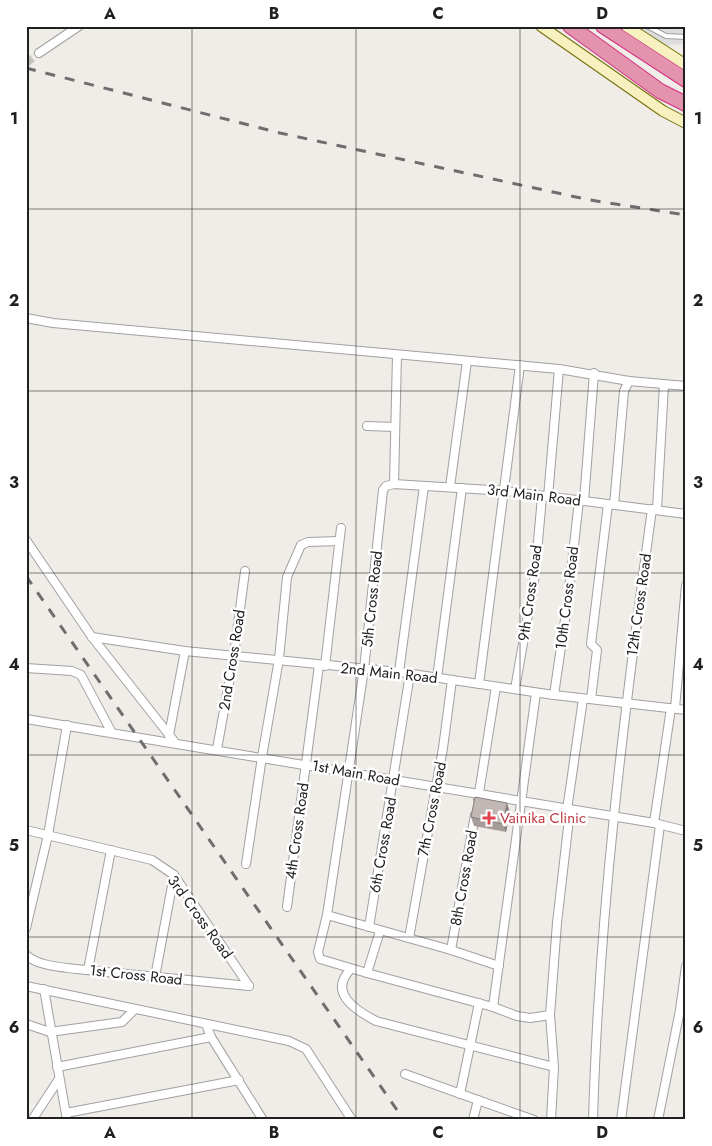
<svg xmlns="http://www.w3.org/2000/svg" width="712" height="1146" viewBox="0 0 712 1146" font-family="Jost,sans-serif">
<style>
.residential{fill:#dedddd}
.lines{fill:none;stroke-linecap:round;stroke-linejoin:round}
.street-tunnel{stroke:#c6c3bf;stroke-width:8;stroke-dasharray:8 4;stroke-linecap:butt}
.lane-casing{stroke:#a1a1a1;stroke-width:6}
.street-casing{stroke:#a1a1a1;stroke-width:10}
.secondary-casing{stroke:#74700b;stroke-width:12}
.highway-casing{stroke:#d33080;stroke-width:16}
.lane{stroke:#fff;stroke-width:4}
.street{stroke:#fff;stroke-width:8}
.secondary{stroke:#f7f1bf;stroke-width:10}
.highway{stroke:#e393ae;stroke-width:14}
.rail{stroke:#6e6e6e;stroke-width:3;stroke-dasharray:10 10;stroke-linecap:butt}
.wall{fill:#a69d9b}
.shaded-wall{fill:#87807e}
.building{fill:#c1b7b4;stroke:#87807e}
.grid{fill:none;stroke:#202020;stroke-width:1;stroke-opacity:0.55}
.health-dot{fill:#e0444e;stroke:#fff;stroke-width:2}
.labels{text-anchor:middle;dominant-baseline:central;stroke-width:5;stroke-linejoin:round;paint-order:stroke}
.street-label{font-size:15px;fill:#202020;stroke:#fff}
.health-label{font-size:15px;fill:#be3a42;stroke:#fff;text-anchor:start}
.neatline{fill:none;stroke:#202020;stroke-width:2}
.grid-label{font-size:16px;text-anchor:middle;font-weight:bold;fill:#202020}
</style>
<rect width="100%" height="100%" fill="#f0ece7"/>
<!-- residential -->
<polygon class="residential" points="639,26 686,26 686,44 664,45"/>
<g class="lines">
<!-- street-tunnel -->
<polyline class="street-tunnel" points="26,63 39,53"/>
<!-- lane casing -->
<g class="lane-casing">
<polyline id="lane" points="647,26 666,36 686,37"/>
</g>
<!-- street casing -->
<g class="street-casing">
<g id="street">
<polyline points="39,53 79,26"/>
<polyline points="26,318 53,323 559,369 629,381 686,386"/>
<polyline points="367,426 395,427"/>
<polyline points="394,484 397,355"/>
<polyline points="450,487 467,361"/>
<polyline points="548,497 559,369"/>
<polyline points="584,501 594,373"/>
<polyline points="614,505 624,391 629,381"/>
<polyline points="657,509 664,385"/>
<polyline points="26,540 92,637 174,741"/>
<polyline points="92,637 185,651 399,672 554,695 686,710"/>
<polyline points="325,666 341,528"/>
<polyline points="26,668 72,671 81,675 112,733"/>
<polyline points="399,672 424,486"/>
<polyline points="437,678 462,488"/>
<polyline points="479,684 520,365"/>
<polyline points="515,689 535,575 542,497"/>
<polyline points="554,695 568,599 579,500"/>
<polyline points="591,699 597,650 591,644 608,504"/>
<polyline points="675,708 686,585"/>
<polyline points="26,719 654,823 686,831"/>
<polyline points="169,735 185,651"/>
<polyline points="217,749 234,655 245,571"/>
<polyline points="478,799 496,687"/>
<polyline points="567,810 583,699"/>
<polyline points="654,823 671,708"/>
<polyline points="26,830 152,860 174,875 249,986"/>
<polyline points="246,864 262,757 279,659 287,577 301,545 308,542 339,541"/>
<polyline points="287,907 319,665"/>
<polyline points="327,915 451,950 499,966"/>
<polyline points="369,927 410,674"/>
<polyline points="26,928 48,835 67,725"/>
<polyline points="380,931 367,973 320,959 318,952 327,915 364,669 383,490 386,486 394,484 506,491 686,514"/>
<polyline points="409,938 443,748 452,680"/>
<polyline points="451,950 475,815"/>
<path d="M26,955c12,11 35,12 50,14l173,17"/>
<path d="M351,969c-24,24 6,42 25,52l178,46"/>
<polyline points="88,970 111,850"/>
<polyline points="367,973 493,1007 517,1016 530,1018 550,1015"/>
<polyline points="155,977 174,875"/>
<polyline points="26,986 289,1041 306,1049 352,1120"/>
<polyline points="44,989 67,1120"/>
<polyline points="493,1007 536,693"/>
<polyline points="26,1024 50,1032 122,1022 134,1010"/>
<polyline points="206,1024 211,1037 263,1120"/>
<polyline points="57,1067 211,1037"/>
<polyline points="405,1074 534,1120"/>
<polyline points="460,1094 479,1003"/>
<polyline points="66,1113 239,1080"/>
<polyline points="32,1120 59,1079"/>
<polyline points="473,1120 478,1100"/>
<polyline points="551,1120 554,1067 550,1015 557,923 570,810"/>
<path d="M593,1120c6,-207 31,-407 59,-611"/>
<polyline points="621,1120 660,825"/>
<polyline points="658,1120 680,1010 686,966"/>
</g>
</g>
<!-- secondary casing -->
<g class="secondary-casing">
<g id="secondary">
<polyline points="541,26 663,111 686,123"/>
<polyline points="626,26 686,65"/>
</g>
</g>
<!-- highway casing -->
<g class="highway-casing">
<g id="highway">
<polyline points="570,26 660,91 686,104"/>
<polyline points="603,26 686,80"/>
</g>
</g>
<!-- lane -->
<use href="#lane" class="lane"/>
<!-- street -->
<use href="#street" class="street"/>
<!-- secondary -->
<use href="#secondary" class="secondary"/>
<!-- highway -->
<use href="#highway" class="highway"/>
<!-- rail -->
<g class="rail">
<polyline points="26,68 280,133 590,200 686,215"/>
<polyline points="26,576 404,1120"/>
</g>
</g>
<!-- wall -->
<polygon class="wall" points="510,812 506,832 474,826 471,817"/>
<!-- shaded-wall -->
<polygon class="shaded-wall" points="507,803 510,812 506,832 503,824"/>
<!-- building -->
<polygon class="building" points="475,797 507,803 503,824 471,817"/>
<!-- grid -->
<path class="grid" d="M192,26v1094M356,26v1094M520,26v1094M26,209h660M26,391h660M26,573h660M26,755h660M26,937h660"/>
<!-- markers -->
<path class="health-dot" d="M486.5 810.5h5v5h5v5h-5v5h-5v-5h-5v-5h5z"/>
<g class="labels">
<!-- street labels -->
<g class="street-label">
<text transform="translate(534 495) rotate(7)">3rd Main Road</text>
<text transform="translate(530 593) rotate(-82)">9th Cross Road</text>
<text transform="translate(567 598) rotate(-83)">10th Cross Road</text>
<text transform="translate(372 599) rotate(-84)">5th Cross Road</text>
<text transform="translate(639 605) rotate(-82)">12th Cross Road</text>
<text transform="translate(232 660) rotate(-81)">2nd Cross Road</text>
<text transform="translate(389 673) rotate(6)">2nd Main Road</text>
<text transform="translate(356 773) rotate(10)">1st Main Road</text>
<text transform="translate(432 809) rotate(-79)">7th Cross Road</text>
<text transform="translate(297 831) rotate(-82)">4th Cross Road</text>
<text transform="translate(383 845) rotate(-80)">6th Cross Road</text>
<text transform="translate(464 878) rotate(-80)">8th Cross Road</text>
<text transform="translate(200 917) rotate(54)">3rd Cross Road</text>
<text transform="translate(136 975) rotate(6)">1st Cross Road</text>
</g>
<!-- health labels -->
<g class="health-label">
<text x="500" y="818">Vainika Clinic</text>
</g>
</g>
<!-- border -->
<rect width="712" height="1146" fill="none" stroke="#ffffff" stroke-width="55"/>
<rect x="28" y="28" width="656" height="1090" class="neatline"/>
<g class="grid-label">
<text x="110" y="19">A</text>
<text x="274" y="19">B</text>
<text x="438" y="19">C</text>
<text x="602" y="19">D</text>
<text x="14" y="124">1</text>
<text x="698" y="124">1</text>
<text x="14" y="306">2</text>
<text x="698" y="306">2</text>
<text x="14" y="488">3</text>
<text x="698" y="488">3</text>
<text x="14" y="670">4</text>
<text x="698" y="670">4</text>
<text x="14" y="851">5</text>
<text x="698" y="851">5</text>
<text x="14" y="1033">6</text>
<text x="698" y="1033">6</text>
<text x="110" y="1138">A</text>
<text x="274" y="1138">B</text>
<text x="438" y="1138">C</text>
<text x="602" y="1138">D</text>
</g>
</svg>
